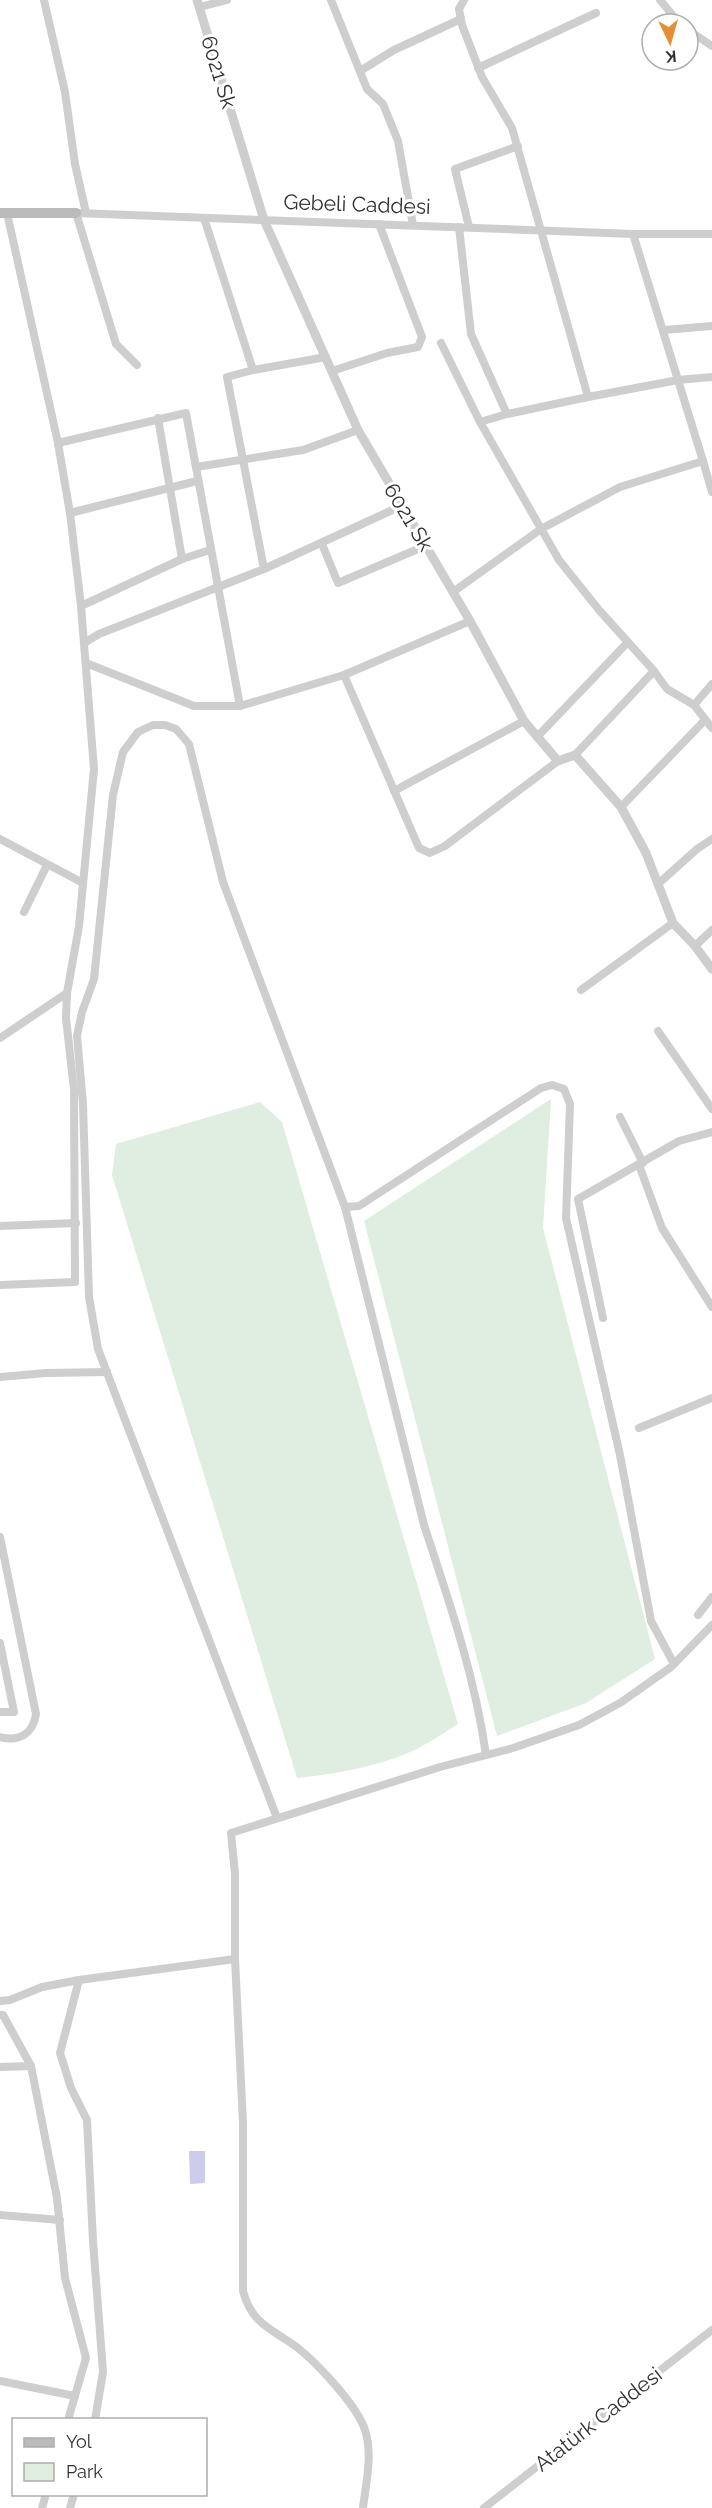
<svg xmlns="http://www.w3.org/2000/svg" width="712" height="2508" viewBox="0 0 712 2508" font-family="Raleway,sans-serif">
<style>
.green{fill:#dfeee0}
.water{fill:#cccded}
.lines{fill:none;stroke-linecap:round;stroke-linejoin:round}
.minor{stroke:#cecece;stroke-width:8}
.tertiary{stroke:#cecece;stroke-width:9}
.secondary{stroke:#bbb;stroke-width:10}
.labels{text-anchor:middle;dominant-baseline:central;stroke-width:6;stroke-linejoin:round;paint-order:stroke}
.street-label{font-size:21px;fill:#313131;stroke:#fff}
</style>
<rect width="100%" height="100%" fill="#fff"/>
<!-- green -->
<g class="green">
<polygon points="551,1099 543,1228 655,1659 586,1703 497,1736 364,1221"/>
<path d="M260,1102l22,20 176,602c-12,7 -23,16 -36,22 -34,19 -86,28 -125,32l-185,-603 4,-31z"/>
</g>
<!-- water -->
<polygon class="water" points="189,2151 205,2151 205,2183 190,2184"/>
<g class="lines">
<!-- minor -->
<g class="minor">
<polyline points="44,0 65,92 75,164 86,213"/>
<polyline points="331,0 367,89 383,104 398,141 413,225"/>
<polyline points="464,0 459,9 462,25 482,77 512,128 588,397 507,414"/>
<polyline points="660,0 680,24"/>
<polyline points="200,7 227,0"/>
<polyline points="688,30 712,46"/>
<polyline points="478,68 596,13"/>
<polyline points="360,71 394,50 461,19"/>
<polyline points="204,218 253,370"/>
<polyline points="459,227 471,334 507,414 480,422 559,560 599,610 654,671 667,689 694,705 712,728"/>
<polyline points="469,227 455,169 518,146"/>
<polyline points="664,330 712,326"/>
<polyline points="441,343 480,422"/>
<polyline points="137,365 116,344 76,213 633,234 712,234"/>
<polyline points="332,371 387,353 418,347 422,337 379,224"/>
<polyline points="588,397 678,380 633,234"/>
<polyline points="158,418 182,559"/>
<polyline points="58,443 186,413 240,706"/>
<polyline points="703,461 712,492"/>
<polyline points="196,467 303,450 358,430"/>
<polyline points="70,513 197,481"/>
<polyline points="322,544 338,583 425,546"/>
<polyline points="264,569 227,377 253,370 326,357"/>
<polyline points="453,592 541,529 620,487 703,461 678,380 712,377"/>
<polyline points="81,606 182,559 210,550"/>
<polyline points="84,643 99,634 264,569 401,506"/>
<polyline points="86,663 194,706 240,706 344,675 470,621"/>
<polyline points="344,675 419,848 430,853 445,846 558,761"/>
<polyline points="694,705 712,684"/>
<polyline points="537,737 628,642"/>
<polyline points="575,755 654,671"/>
<polyline points="394,791 524,721"/>
<polyline points="621,807 705,720"/>
<polyline points="0,839 83,883"/>
<polyline points="658,884 697,849 712,839"/>
<polyline points="24,912 47,865"/>
<polyline points="695,946 712,930"/>
<polyline points="581,990 673,923"/>
<polyline points="658,1031 712,1109"/>
<polyline points="0,1038 67,993"/>
<polyline points="620,1117 643,1163"/>
<polyline points="639,1165 662,1228 712,1307"/>
<path d="M345,1207l79,318c25,76 51,151 62,230"/>
<polyline points="0,1226 76,1223"/>
<polyline points="0,1285 75,1282 74,1090 66,1018 67,993 79,926 94,769 81,606 70,513 58,443 7,213"/>
<polyline points="603,1318 578,1199 679,1141 712,1132"/>
<polyline points="0,1377 46,1373 107,1372"/>
<polyline points="639,1428 712,1398"/>
<path d="M0,1537l36,177c-3,20 -17,28 -36,23"/>
<polyline points="698,1615 712,1597"/>
<polyline points="0,1643 14,1712 0,1712"/>
<polyline points="277,1818 98,1349 89,1297 83,1104 77,1036 82,1012 94,979 113,795 123,752 138,732 153,725 165,725 176,729 189,744 223,882 345,1207 359,1206 541,1088 552,1085 564,1089 570,1104 566,1218 620,1455 651,1621 674,1664"/>
<polyline points="79,1980 60,2053 71,2088 87,2120 93,2241 103,2372 95,2420"/>
<polyline points="0,2001 10,2000 42,1987 79,1980 235,1959"/>
<polyline points="0,2015 3,2015 31,2066 57,2198 65,2278 86,2358 68,2420"/>
<polyline points="0,2067 31,2066"/>
<polyline points="0,2215 60,2220"/>
<polyline points="0,2381 75,2396"/>
<polyline points="42,2508 46,2494"/>
<polyline points="70,2508 74,2494"/>
<path d="M363,2508c3,-25 10,-54 2,-78 -8,-25 -52,-72 -74,-87 -24,-16 -40,-22 -48,-52v-168l-8,-164v-85l-4,-41 209,-66 73,-19 66,-23 41,-22 51,-36 41,-42"/>
<polyline points="484,2508 712,2330"/>
</g>
<!-- tertiary -->
<polyline class="tertiary" points="197,0 264,220 358,430 470,621 524,721 558,761 575,755 621,807 646,853 673,923 695,946 712,969"/>
<!-- secondary -->
<polyline class="secondary" points="0,213 76,213"/>
</g>
<g class="labels">
<!-- street labels -->
<g class="street-label">
<text transform="translate(219 72) rotate(73)">6021 Sk</text>
<text transform="translate(357 204) rotate(2)">Gebeli Caddesi</text>
<text transform="translate(409 517) rotate(59)">6021 Sk</text>
<text transform="translate(598 2419) rotate(-38)">Atatürk Caddesi</text>
</g>
</g>
<!-- legend -->
<rect x="12" y="2418" width="195" height="78" fill="#ffffff" stroke="#adadad" stroke-width="1.5"/>
<rect x="24" y="2438" width="30" height="9" fill="#bbbbbb" stroke="#adadad" stroke-width="1.5"/>
<text x="66" y="2448" font-size="18" fill="#313131">Yol</text>
<rect x="24" y="2463" width="30" height="18" fill="#dfeee0" stroke="#adadad" stroke-width="1.5"/>
<text x="66" y="2478" font-size="18" fill="#313131">Park</text>
<!-- north arrow -->
<g transform="translate(670 42) rotate(175)"><circle r="28" fill="#ffffff" stroke="#adadad" stroke-width="1.5"/>
<path d="M0-4.5L10 22L0 15L-10 22Z" fill="#e68e35"/>
<text y="-9" font-size="16" font-weight="bold" text-anchor="middle" fill="#313131">K</text>
</g>
</svg>
